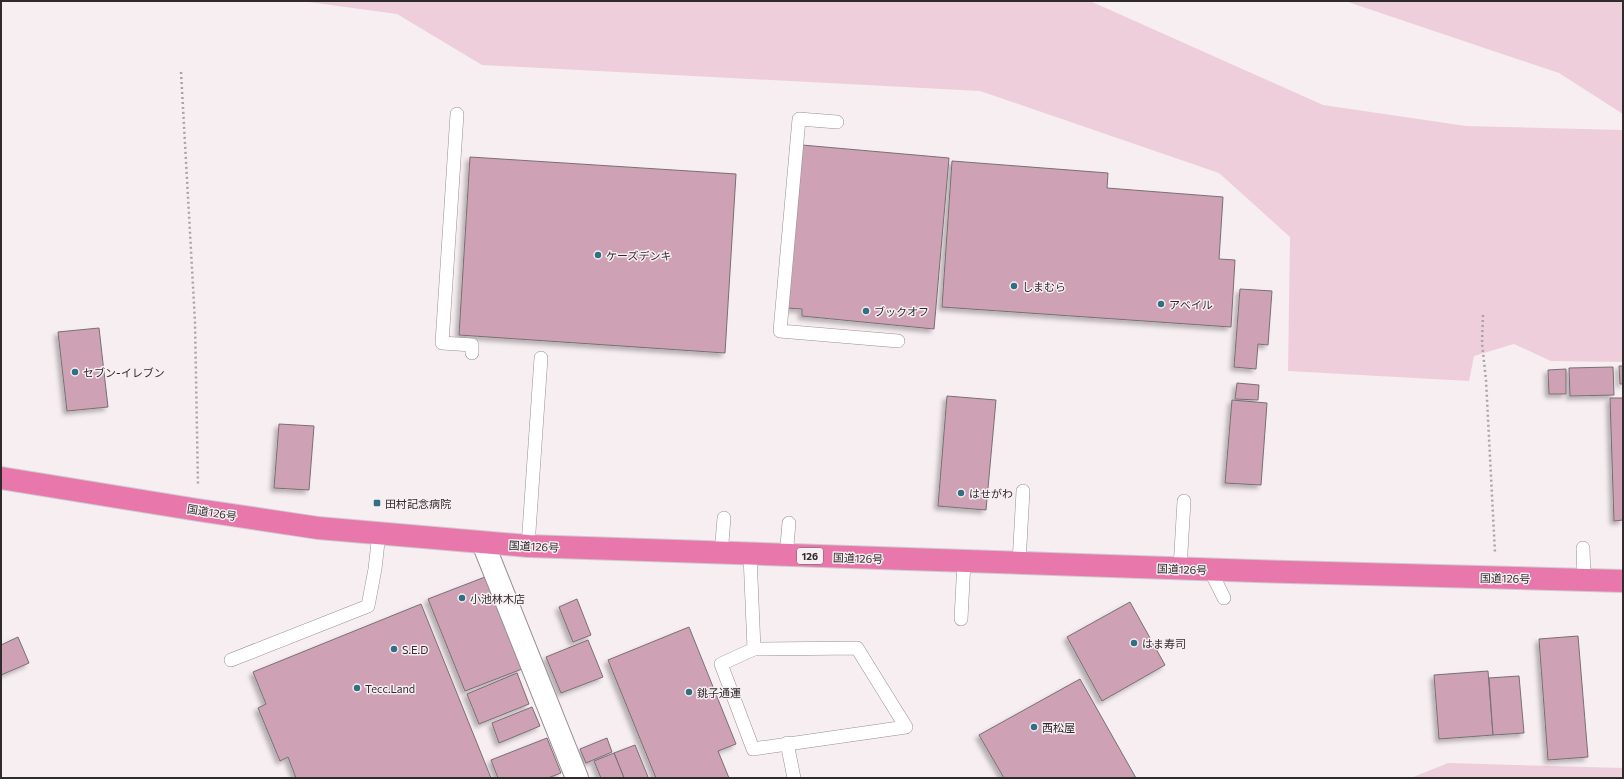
<svg xmlns="http://www.w3.org/2000/svg" width="1624" height="779" viewBox="0 0 1624 779" font-family="Commissioner,'Noto Sans JP',sans-serif">
<style>
.green{fill:#eeceda}
.building{fill:#cfa1b4;stroke:#787073;filter:url(#shadow)}
.lines{fill:none;stroke-linecap:round;stroke-linejoin:round}
.lane-casing{stroke:#988f92;stroke-width:14}
.street-casing{stroke:#988f92;stroke-width:24}
.highway-casing{stroke:#cdcccd;stroke-width:24}
.path{stroke:#aaa3a6;stroke-width:2.5;stroke-dasharray:2 3;stroke-linecap:butt}
.lane{stroke:#fff;stroke-width:13}
.street{stroke:#fff;stroke-width:22}
.highway{stroke:#e878ac;stroke-width:22}
.poi-dot{fill:#2f7083;stroke:#f7eef1;stroke-width:1.5}
.labels{text-anchor:middle;dominant-baseline:central;stroke-width:3;stroke-linejoin:round;paint-order:stroke}
.shield{fill:#f7eef1;stroke:#6b6668;stroke-width:1}
.shield-label{font-size:10px;font-weight:bold;fill:#2f2b2d}
.poi-label{font-size:11px;fill:#2f2b2d;stroke:#f7eef1;text-anchor:start}
.street-label{font-size:11px;fill:#2f2b2d;stroke:#f7eef1}
</style>
<defs>
<filter id="shadow"><feDropShadow dx="-3.5" dy="3.5" stdDeviation="2" flood-color="#0004"/></filter>
</defs>
<rect width="100%" height="100%" fill="#f7eef1"/>
<!-- green -->
<g class="green">
<polygon points="301,1 1090,1 1323,105 1466,126 1623,130 1623,362 1551,361 1514,344 1474,356 1469,381 1288,371 1290,237 1219,173 980,91 482,65 397,14"/>
<polygon points="1345,1 1623,1 1623,114 1559,73"/>
<polygon points="1448,763 1623,768 1623,778 1411,778"/>
</g>
<!-- building -->
<g class="building">
<polygon points="802,145 949,158 934,329 802,316 802,309 787,308"/>
<polygon points="470,157 736,174 725,353 459,335"/>
<polygon points="952,161 1108,173 1107,188 1223,197 1219,259 1235,260 1231,327 942,307"/>
<polygon points="1240,289 1272,291 1268,345 1258,344 1256,369 1234,367"/>
<polygon points="99,328 108,407 67,411 58,332"/>
<polygon points="1619,366 1623,366 1623,384 1620,384"/>
<polygon points="1613,367 1614,395 1570,396 1569,368"/>
<polygon points="1566,369 1566,394 1549,394 1548,370"/>
<polygon points="1237,383 1259,385 1258,400 1235,399"/>
<polygon points="947,396 996,400 986,510 938,506"/>
<polygon points="1610,398 1623,398 1623,520 1614,521"/>
<polygon points="1232,400 1267,403 1261,485 1225,483"/>
<polygon points="279,424 314,426 309,490 274,488"/>
<polygon points="485,577 522,669 465,691 428,599"/>
<polygon points="577,599 591,635 573,642 559,607"/>
<polygon points="1130,602 1165,665 1102,701 1067,637"/>
<polygon points="421,604 491,778 296,778 288,757 280,761 258,708 266,704 253,672"/>
<polygon points="689,627 736,744 718,751 729,778 656,778 608,660"/>
<polygon points="1578,636 1588,757 1548,760 1539,639"/>
<polygon points="18,637 29,663 1,675 1,645"/>
<polygon points="588,640 603,677 561,693 546,657"/>
<polygon points="1488,671 1493,735 1439,739 1434,675"/>
<polygon points="517,673 529,704 479,724 467,694"/>
<polygon points="1519,676 1524,733 1493,735 1489,678"/>
<polygon points="1080,679 1136,778 1004,778 979,735"/>
<polygon points="532,707 540,726 499,743 492,723"/>
<polygon points="547,738 561,773 548,778 498,778 491,760"/>
<polygon points="607,738 612,752 586,763 580,749"/>
<polygon points="635,745 648,777 647,778 624,778 614,753"/>
<polygon points="614,753 624,778 601,778 594,761"/>
</g>
<g class="lines">
<!-- lane casing -->
<g class="lane-casing">
<g id="lane">
<polyline points="457,114 442,343 472,345 472,353"/>
<polyline points="837,122 799,119 780,331 898,341"/>
<polyline points="528,546 541,358"/>
<polyline points="1583,548 1584,580"/>
<polyline points="721,554 724,518"/>
<polyline points="750,555 754,649"/>
<polyline points="786,556 789,523"/>
<polyline points="1019,563 1023,491"/>
<polyline points="1180,569 1184,501"/>
<polyline points="1210,570 1224,598"/>
<polyline points="961,619 964,561"/>
<polygon points="857,648 906,727 753,749 721,664 754,649"/>
<polyline points="231,660 368,606 375,569 379,533"/>
<polyline points="787,743 794,778"/>
</g>
</g>
<!-- street casing -->
<g class="street-casing">
<polyline id="street" points="483,543 577,778"/>
</g>
<!-- highway casing -->
<g class="highway-casing">
<polyline id="highway" points="1,478 198,510 318,528 528,546 1255,571 1623,581"/>
</g>
<!-- path -->
<g class="path">
<polyline points="181,72 195,322 198,486"/>
<polyline points="1483,315 1482,343 1486,380 1495,553"/>
</g>
<!-- lane -->
<use href="#lane" class="lane"/>
<!-- street -->
<use href="#street" class="street"/>
<!-- highway -->
<use href="#highway" class="highway"/>
</g>
<!-- markers -->
<g class="poi-dot">
<circle cx="598" cy="255" r="4"/>
<circle cx="1014" cy="286" r="4"/>
<circle cx="1161" cy="304" r="4"/>
<circle cx="866" cy="311" r="4"/>
<circle cx="75" cy="372" r="4"/>
<circle cx="961" cy="493" r="4"/>
<rect x="373" y="499" width="8" height="8" rx="2"/>
<circle cx="462" cy="598" r="4"/>
<circle cx="1134" cy="643" r="4"/>
<circle cx="394" cy="649" r="4"/>
<circle cx="357" cy="688" r="4"/>
<circle cx="689" cy="692" r="4"/>
<circle cx="1034" cy="727" r="4"/>
</g>
<g class="labels">
<!-- shield labels -->
<rect class="shield" x="797" y="548" width="26" height="16" rx="3"/>
<g class="shield-label">
<text x="810" y="556">126</text>
</g>
<!-- poi labels -->
<g class="poi-label">
<text x="606" y="255">ケーズデンキ</text>
<text x="1022" y="286">しまむら</text>
<text x="1169" y="304">アベイル</text>
<text x="874" y="311">ブックオフ</text>
<text x="83" y="372">セブン-イレブン</text>
<text x="969" y="493">はせがわ</text>
<text x="385" y="503">田村記念病院</text>
<text x="470" y="598">小池林木店</text>
<text x="1142" y="643">はま寿司</text>
<text x="402" y="649">S.E.D</text>
<text x="365" y="688">Tecc.Land</text>
<text x="697" y="692">銚子通運</text>
<text x="1042" y="727">西松屋</text>
</g>
<!-- street labels -->
<g class="street-label">
<text transform="translate(212 512) rotate(9)">国道126号</text>
<text transform="translate(534 546) rotate(3)">国道126号</text>
<text transform="translate(858 558) rotate(2)">国道126号</text>
<text transform="translate(1182 569) rotate(2)">国道126号</text>
<text transform="translate(1505 578) rotate(1)">国道126号</text>
</g>
</g>
<!-- border -->
<rect width="1624" height="779" fill="none" stroke="#2f2b2d" stroke-width="4"/>
</svg>
